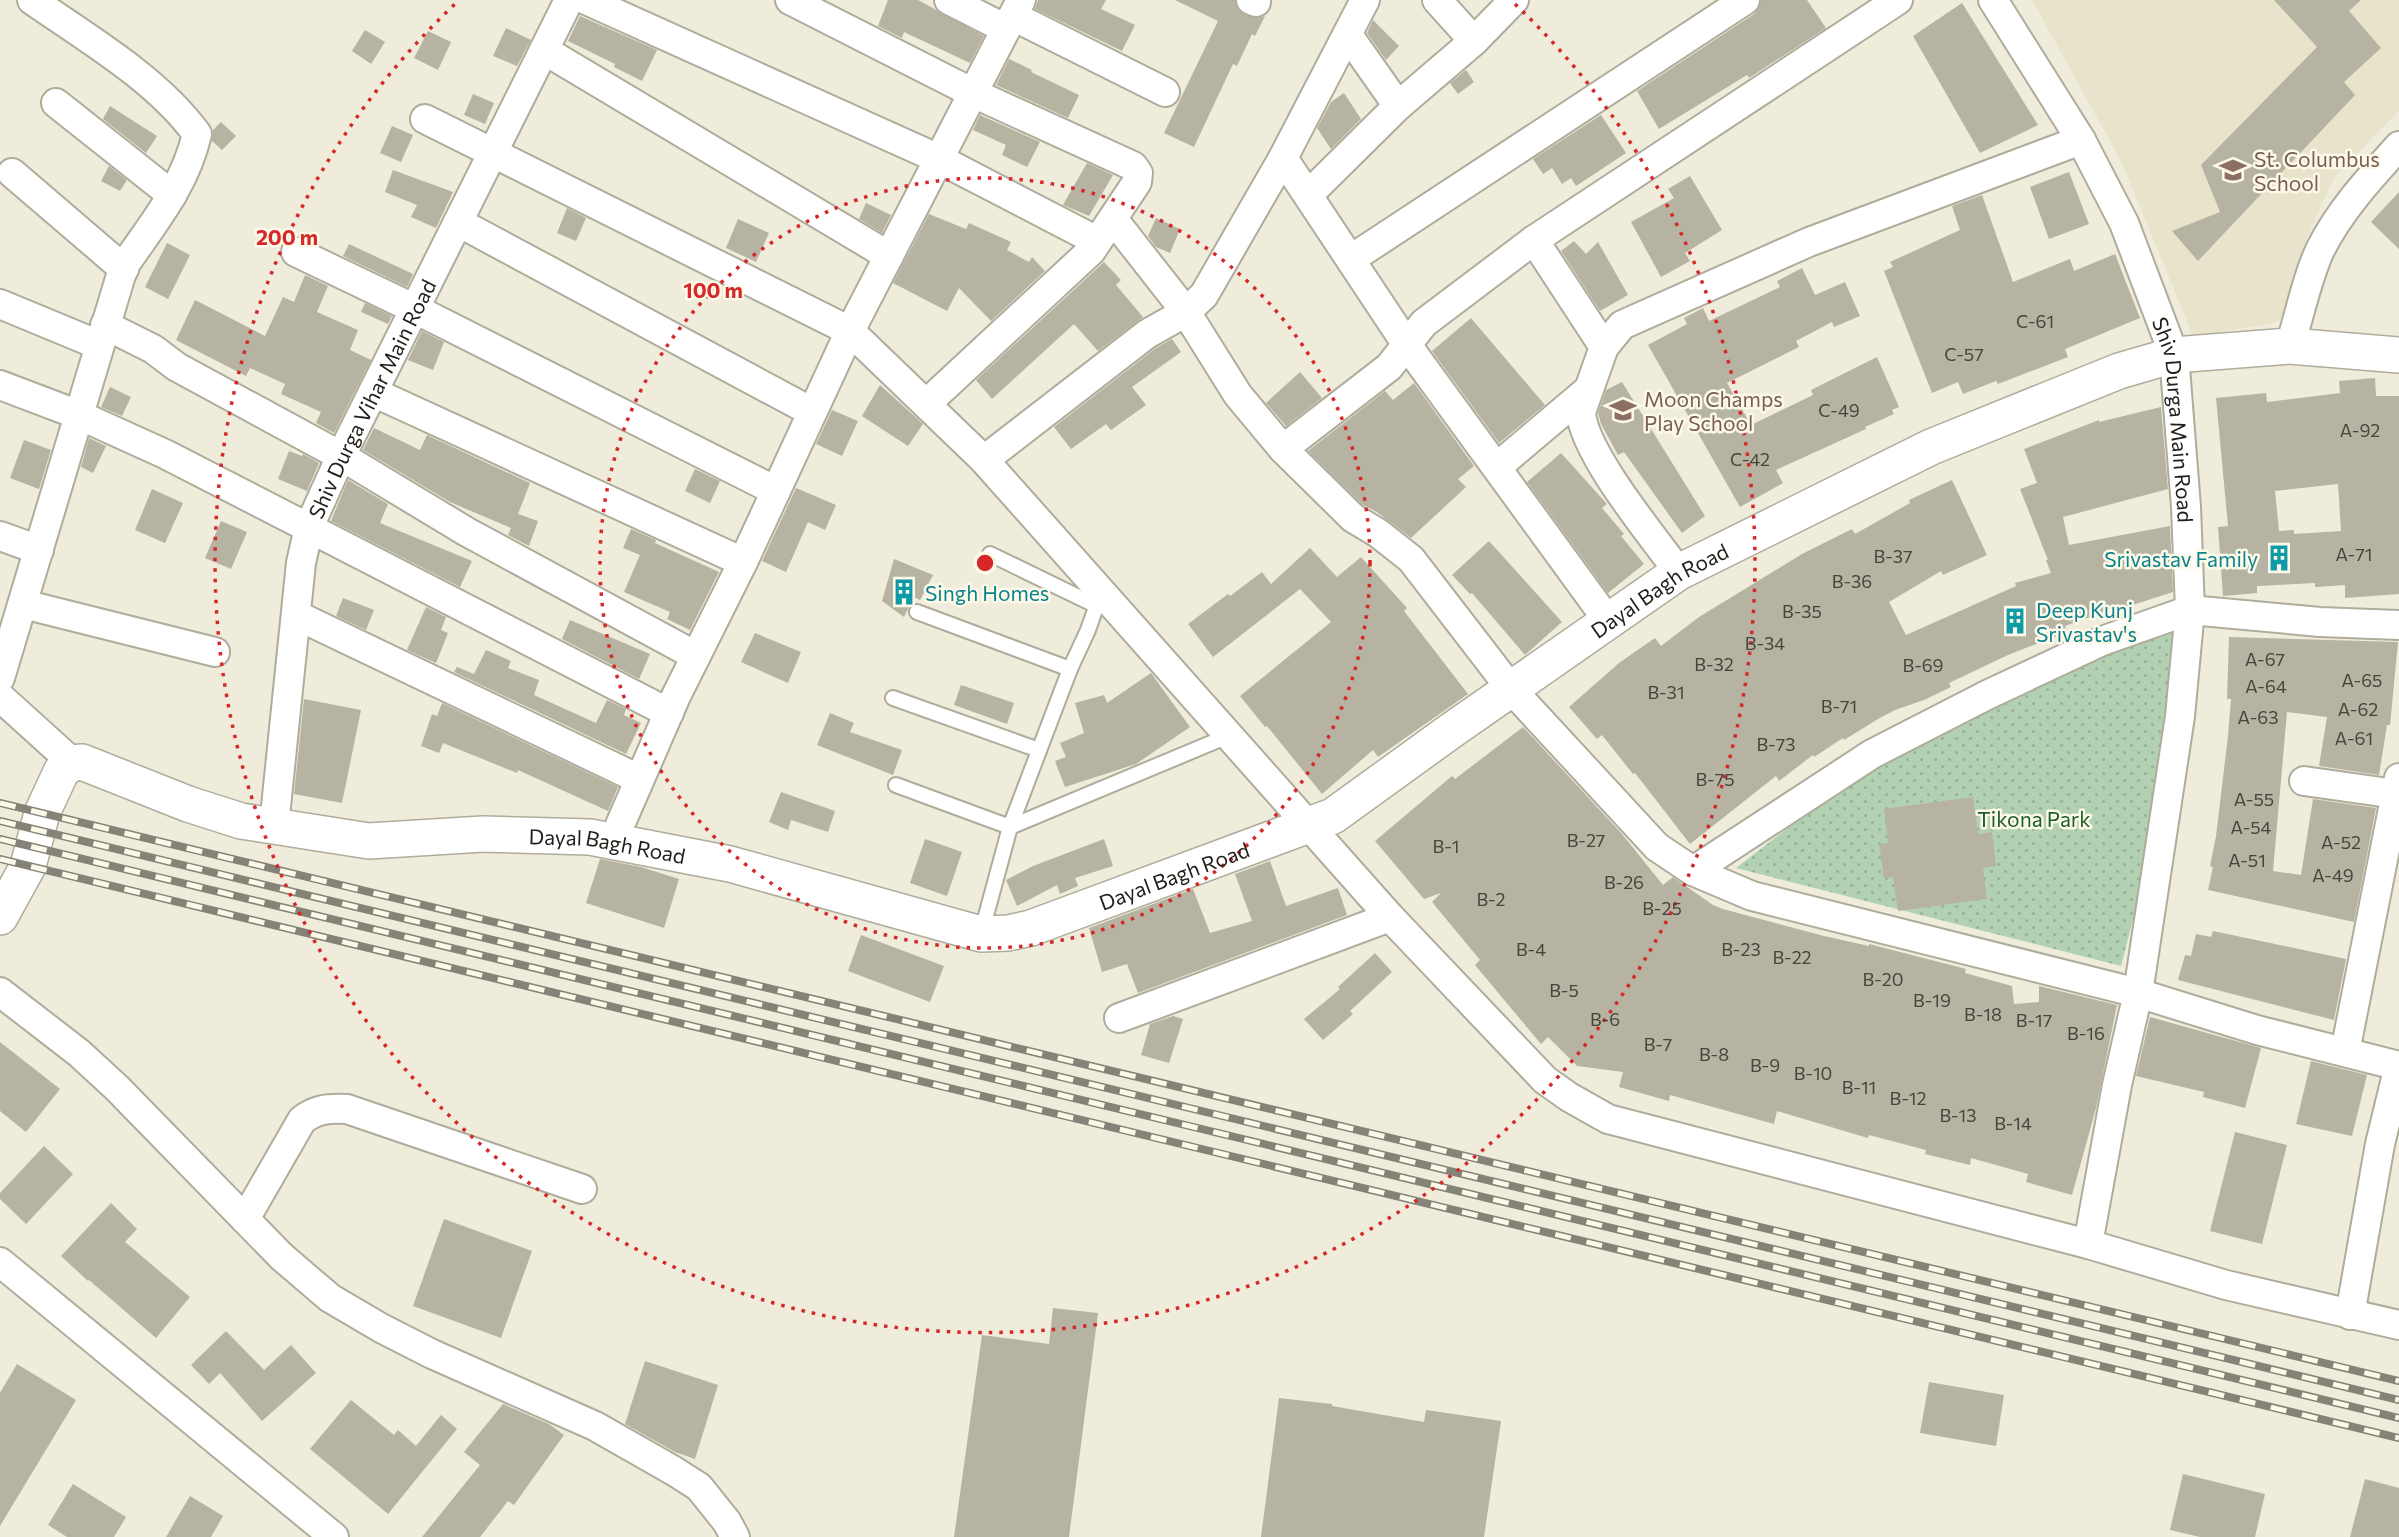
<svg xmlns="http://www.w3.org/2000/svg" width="2399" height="1537" viewBox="0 0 2399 1537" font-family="Commissioner,sans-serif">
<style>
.built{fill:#e8e4cb}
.park{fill:url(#park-dots)}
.building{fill:#b6b3a3;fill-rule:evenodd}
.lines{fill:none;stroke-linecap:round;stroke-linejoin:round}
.service-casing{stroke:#afac9c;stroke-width:18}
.minor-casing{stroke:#afac9c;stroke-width:32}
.tertiary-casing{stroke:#afac9c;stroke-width:38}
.service{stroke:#fff;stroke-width:14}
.minor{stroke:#fff;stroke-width:28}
.tertiary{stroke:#fff;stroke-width:35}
.rail-casing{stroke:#858277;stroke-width:8}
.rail{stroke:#fcf9e8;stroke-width:5;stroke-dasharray:16;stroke-linecap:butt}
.ring{fill:none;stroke:#d62828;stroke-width:3.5;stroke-dasharray:3.5 7}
.labels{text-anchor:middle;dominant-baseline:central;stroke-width:5;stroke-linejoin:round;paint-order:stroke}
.number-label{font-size:18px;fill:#46443c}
.education-label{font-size:21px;fill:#785e54;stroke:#fcf9e8;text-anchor:start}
.street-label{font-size:21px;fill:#211f19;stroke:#fcf9e8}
.culture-label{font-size:21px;fill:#0d838f;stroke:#fcf9e8;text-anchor:start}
.park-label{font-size:21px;fill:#1c5e24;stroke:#fcf9e8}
.centre{fill:#d62828;stroke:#fcf9e8;stroke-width:3.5}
.ring-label{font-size:21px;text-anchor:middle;font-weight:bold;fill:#d62828;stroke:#fcf9e8;stroke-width:5;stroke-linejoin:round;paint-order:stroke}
</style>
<defs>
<pattern id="park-dots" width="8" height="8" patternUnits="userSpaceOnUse" patternTransform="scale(1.75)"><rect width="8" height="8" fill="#b2d1b2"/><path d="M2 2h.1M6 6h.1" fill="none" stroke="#99b398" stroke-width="1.8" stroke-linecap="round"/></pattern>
</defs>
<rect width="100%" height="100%" fill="#efecdb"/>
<!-- built -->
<polygon class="built" points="2032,0 2399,0 2399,111 2334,178 2307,237 2281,319 2271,324 2193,336 2122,163"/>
<!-- park -->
<polygon class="park" points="2184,616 2162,806 2121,966 1736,868 1873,762"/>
<!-- building -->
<g class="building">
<polygon points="888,0 918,0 984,36 970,63 904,32 902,38 878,26"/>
<polygon points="1038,0 1106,0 1101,9 1135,25 1122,51 1035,9"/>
<polygon points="1175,0 1235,0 1238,10 1245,15 1258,18 1265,16 1255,36 1252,34 1237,66 1233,64 1194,147 1164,133 1218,21"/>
<polygon points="1761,0 1807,0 1826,28 1749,78 1747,75 1659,129 1637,91 1754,14 1759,8"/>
<polygon points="2274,0 2361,0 2349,11 2381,48 2344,82 2355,95 2198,261 2172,231 2220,212 2201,165 2317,47"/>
<polygon points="1962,3 2038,125 1980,153 1913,36"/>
<polygon points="580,16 657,50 642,81 614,67 615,64 568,41"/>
<polygon points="1373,20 1399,46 1386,60 1367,33"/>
<polygon points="506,28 531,40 517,66 493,56"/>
<polygon points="365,30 385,42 371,64 352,51"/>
<polygon points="428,31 451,42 438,70 414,58"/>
<polygon points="1009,59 1032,70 1031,72 1079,95 1068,118 996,85"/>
<polygon points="1466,70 1474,82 1458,94 1450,83"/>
<polygon points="1344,93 1361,119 1331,149 1317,128 1331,102"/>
<polygon points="473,94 494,103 485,124 464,115"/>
<polygon points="110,106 157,136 146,153 103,119"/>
<polygon points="980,115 1040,142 1027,167 1002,155 1006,145 973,130"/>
<polygon points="1601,115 1626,153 1576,186 1571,178 1562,184 1552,168 1543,174 1533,159"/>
<polygon points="221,122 236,136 222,150 212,141 213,130"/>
<polygon points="392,126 413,135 401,162 380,153"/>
<polygon points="1087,163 1113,175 1089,216 1063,205"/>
<polygon points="109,166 127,180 120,191 101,181"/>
<polygon points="393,170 453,192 436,228 411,217 417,205 385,192"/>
<polygon points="2069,172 2089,224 2049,239 2030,187"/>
<polygon points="1690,176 1722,230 1685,253 1690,261 1661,277 1631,222 1674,198 1668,189"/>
<polygon points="2399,192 2399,249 2371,222"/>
<polygon points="1982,195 2013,282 2070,259 2074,271 2115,254 2140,318 2065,349 2068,357 1998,384 1996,381 1963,394 1958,382 1932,393 1884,271 1893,267 1890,262 1960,230 1952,206"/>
<polygon points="866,203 891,215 882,233 859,219"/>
<polygon points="567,208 586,218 576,241 557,233"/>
<polygon points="929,214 966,229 969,223 1011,242 1007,250 1029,262 1032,257 1045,271 991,321 959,288 947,311 893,283"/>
<polygon points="1156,218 1180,229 1170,253 1156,247 1148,236"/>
<polygon points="738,219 769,233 756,262 726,248"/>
<polygon points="1574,241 1586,254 1598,242 1628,295 1600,311 1561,251"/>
<polygon points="167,243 190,255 168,299 145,287"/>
<polygon points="349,244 413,274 407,287 343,256"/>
<polygon points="1104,262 1121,280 1116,285 1143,317 1098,351 1074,324 992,399 976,380"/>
<polygon points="1802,268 1815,295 1845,282 1860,316 1834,327 1832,322 1796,341 1799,347 1727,383 1751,425 1813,395 1811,390 1877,357 1899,407 1892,410 1894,414 1865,427 1866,429 1776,470 1783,483 1740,507 1648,345 1687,324 1684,318 1703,308 1709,321 1780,287 1777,281"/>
<polygon points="305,275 328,286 317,312 358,330 350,350 371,360 334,433 316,423 321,412 281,394 285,384 250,368 246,376 176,340 195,300 265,336 283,297 294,302"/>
<polygon points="365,303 392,316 388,324 361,312"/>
<polygon points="1471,318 1545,405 1499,443 1432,351"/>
<polygon points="422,331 444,342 433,370 408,360"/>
<polygon points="1172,339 1181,352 1132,387 1146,405 1111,430 1106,424 1071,449 1054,427 1156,348"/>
<polygon points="1300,372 1322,398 1286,426 1266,403"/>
<path d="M2375,378l1,18h23v198l-54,4v-13l-30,2v-4l-58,3v7l-34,3 -5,-69 10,-1 -12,-128 50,-5 1,9 73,-9 -1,-12zM2338,484l3,47 -47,3v-4l-15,1 -4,-40z"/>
<polygon points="1622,382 1705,516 1682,533 1624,452 1618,455 1601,424 1598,413 1606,390"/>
<polygon points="1414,383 1474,466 1458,479 1466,487 1411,538 1377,512 1363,505 1308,451 1385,391 1393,400"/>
<polygon points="880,385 923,424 908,446 862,416"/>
<polygon points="110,387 131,397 122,416 101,407"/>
<polygon points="2161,407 2168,489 2063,517 2069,545 2170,526 2173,592 2114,611 2114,608 2065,626 2067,632 2008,655 1949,683 1951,687 1924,700 1895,710 1878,719 1844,740 1843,738 1814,757 1813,755 1779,781 1776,776 1690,844 1635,773 1633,774 1602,735 1597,739 1569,707 1619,663 1655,638 1661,646 1699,617 1802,554 1852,529 1855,534 1910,503 1909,500 1952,480 1987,555 1943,575 1941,571 1889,602 1906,635 2016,586 2015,583 2051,573 2046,560 2048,560 2020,489 2037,483 2024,449 2099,420 2099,422"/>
<polygon points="832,410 858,421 842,456 816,444"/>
<polygon points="374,428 420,450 427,435 530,483 518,514 538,521 529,546 508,535 511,528 450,502 363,450"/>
<polygon points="89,438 106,446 93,473 81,467"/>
<polygon points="24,440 51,450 39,489 10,478"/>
<polygon points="289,451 302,456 303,454 319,463 307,491 278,479"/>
<polygon points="1561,453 1607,504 1602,508 1624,534 1621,536 1644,564 1608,593 1527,482"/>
<polygon points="695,469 720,481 710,503 685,491"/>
<polygon points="348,480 388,504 380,523 472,561 460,587 331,521"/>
<polygon points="796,488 836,505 825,530 808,522 786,572 762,561"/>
<polygon points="152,489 183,503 165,543 135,530"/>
<polygon points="221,521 247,532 231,569 205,558"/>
<polygon points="631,529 656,540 655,543 719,572 690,630 667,619 670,612 624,592 640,555 623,548"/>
<polygon points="1489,541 1562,622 1525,655 1472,593 1470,594 1452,575"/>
<polygon points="1310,548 1337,577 1361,557 1407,608 1404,611 1468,694 1378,757 1373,750 1322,794 1267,726 1265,727 1240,696 1331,622 1300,589 1213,657 1188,624 1228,594 1230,596 1262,572 1271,584"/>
<polygon points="894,559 933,575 920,600 914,597 904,617 882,601"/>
<polygon points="343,598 374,610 366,630 336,616"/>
<polygon points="426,607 446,617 441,630 448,633 436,663 407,650"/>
<polygon points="570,620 650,654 639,679 562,639"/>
<polygon points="755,633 801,652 788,683 741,662"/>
<polygon points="2229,637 2398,642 2390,725 2387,725 2379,775 2319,766 2327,717 2287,712 2273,871 2301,875 2313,799 2376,808 2354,922 2208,890 2213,867 2210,866 2216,836 2228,736 2231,699 2227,699"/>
<polygon points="486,650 511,661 508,668 539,680 534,695 596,723 607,700 626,709 624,715 641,723 626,754 454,672 457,667 474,674"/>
<polygon points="1151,673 1190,727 1136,764 1065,787 1055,761 1066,757 1060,743 1084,733 1075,703 1104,695 1107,703"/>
<polygon points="961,685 1014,703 1007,724 954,705"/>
<polygon points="304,699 361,710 342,803 294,794"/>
<polygon points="442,703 618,787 608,811 518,770 517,773 443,743 439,753 421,746 432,714 437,716"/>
<polygon points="830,713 854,723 850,732 902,750 893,775 817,745"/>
<polygon points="1523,727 1622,834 1663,885 1673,877 1713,905 1723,909 1824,936 1869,946 1869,944 1966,969 1965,973 2012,986 2014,1004 2039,1002 2039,986 2117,1005 2096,1108 2072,1195 2026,1182 2028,1174 1971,1158 1970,1165 1925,1154 1926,1150 1869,1135 1868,1138 1777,1111 1774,1124 1670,1095 1669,1101 1619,1087 1623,1072 1577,1066 1548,1037 1541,1044 1475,965 1480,960 1432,902 1441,893 1424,899 1375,841 1452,776 1455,779"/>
<polygon points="781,792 835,811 828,832 791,820 788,830 769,822"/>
<polygon points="1973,797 1978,834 1992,832 1996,866 1983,868 1987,899 1898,911 1893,877 1884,878 1879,844 1888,843 1884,809"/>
<polygon points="925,839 962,852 947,896 910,883"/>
<polygon points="1104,839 1113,866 1075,878 1078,886 1060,894 1057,885 1017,906 1006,880 1033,866"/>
<polygon points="600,859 641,867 679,879 664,928 586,903"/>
<polygon points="1270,861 1286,906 1338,888 1347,915 1138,993 1127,964 1102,972 1089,928 1193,889 1210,933 1252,921 1235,874"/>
<polygon points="2213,931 2346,959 2334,1020 2178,980 2185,955 2191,956 2196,934 2211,937"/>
<polygon points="861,935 944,966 930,1002 848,971"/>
<polygon points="1375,953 1392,972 1350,1011 1353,1014 1323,1040 1304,1019 1340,989 1338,987"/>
<polygon points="1173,1016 1183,1019 1169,1063 1141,1055 1150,1024"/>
<polygon points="2150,1017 2261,1048 2245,1108 2203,1097 2204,1092 2136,1076"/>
<polygon points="0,1042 60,1089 26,1132 0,1111"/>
<polygon points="2311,1061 2367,1075 2352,1136 2296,1124"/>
<polygon points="2235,1132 2287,1145 2262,1244 2210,1231"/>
<polygon points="44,1146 73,1174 26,1224 0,1199 0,1193"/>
<polygon points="111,1203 137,1229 125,1242 190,1297 156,1338 89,1280 88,1281 61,1256"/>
<polygon points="444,1219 532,1251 501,1338 413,1306"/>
<polygon points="1053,1308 1098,1313 1069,1537 954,1537 982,1335 1049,1344"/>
<polygon points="226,1331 264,1370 291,1345 316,1373 262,1421 220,1373 209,1384 191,1365"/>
<polygon points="645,1361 718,1385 695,1459 675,1452 625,1424"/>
<polygon points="17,1364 76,1400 0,1526 0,1393"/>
<polygon points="1929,1382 2004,1395 1996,1446 1920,1433"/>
<polygon points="1279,1398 1332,1404 1332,1406 1424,1422 1426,1410 1501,1421 1484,1537 1261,1537"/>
<polygon points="351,1400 394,1435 398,1430 416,1446 441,1415 457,1429 388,1514 310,1449"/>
<polygon points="503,1404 549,1424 564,1435 514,1505 508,1501 480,1537 422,1537 480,1465 464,1452"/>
<polygon points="2183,1474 2265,1494 2255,1537 2200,1537 2170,1530"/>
<polygon points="2365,1479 2399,1488 2399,1537 2350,1537"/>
<polygon points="73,1484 126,1517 114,1537 67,1537 48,1525"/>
<polygon points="190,1496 223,1516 211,1537 166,1537"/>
</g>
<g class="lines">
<!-- service casing -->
<g class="service-casing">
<g id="service">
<polyline points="990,554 1095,605"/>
<polyline points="917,612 1070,669"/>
<polyline points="893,698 1039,750"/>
<polyline points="896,785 1010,827 1228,736"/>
<polyline points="981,934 1010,827 1070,669 1088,630 1101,593"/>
</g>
</g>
<!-- minor casing -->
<g class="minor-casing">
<g id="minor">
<polyline points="586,0 939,159 1097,241"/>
<polyline points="790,0 973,93 1133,166 1138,173 1137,182 1091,251 926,404"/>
<polyline points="949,0 1006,29"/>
<polyline points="1251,0 1256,2"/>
<polyline points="1437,0 1474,41"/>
<path id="s1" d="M1993,0l88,140 43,83 50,132 12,152 4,103 -10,106 -42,277 -21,92 -29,159"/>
<polyline points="1013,16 1165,92"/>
<polyline points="1348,35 1398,106"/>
<polyline points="544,50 889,256"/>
<polyline points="56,103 172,195"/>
<polyline points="425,119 850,331 984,460 1390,917 1545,1080 1569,1097 1608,1119 2088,1244 2226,1285 2399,1325"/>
<polyline points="1283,158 1407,345 1609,622"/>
<polyline points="12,173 124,269"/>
<polyline points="1308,195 1398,106 1474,41 1514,0"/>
<polyline points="1113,219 1186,312 1238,395 1283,449 1353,518 1378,533 1411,559 1511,689 1657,847 1693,871 1752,896 2138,993 2257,1030 2399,1066"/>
<polyline points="458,222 812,412"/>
<polyline points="1534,240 1604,347"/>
<polyline points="296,252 415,309 776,491"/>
<polyline points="1351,259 1745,0"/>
<polyline points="0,304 99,345"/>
<polyline points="105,325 153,349 177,367 341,456 467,532 696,656"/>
<path d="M2290,346c9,-29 18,-72 31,-98 20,-39 49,-70 78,-102"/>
<polyline points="0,385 79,415 165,454 669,713"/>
<polyline points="373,392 743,562"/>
<polyline points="1283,449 1389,367 1424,323 1534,240 1898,0"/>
<polyline points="984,460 1147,334 1186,312 1204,295 1283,158 1365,0"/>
<polyline points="1497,467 1588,390"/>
<polyline points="0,536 39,550"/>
<path d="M1679,572c-26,-35 -96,-120 -98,-160l23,-65 18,-22 187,-83 272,-102"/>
<polyline points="23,604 215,652"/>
<polyline points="296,615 639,779"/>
<path d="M0,678l121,-403 5,-12c29,-42 59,-78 71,-129 -40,-55 -109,-95 -165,-134"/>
<polyline points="0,697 73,763"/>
<polyline points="2304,781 2396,794"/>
<path id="s2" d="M274,826l27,-263 8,-36 32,-71 228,-456"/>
<polyline points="613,841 676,696 743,562 850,331 1021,0"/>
<polyline points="1693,871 1872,754 1987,695 2102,641 2190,610 2320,622 2399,625"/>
<polyline points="0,992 79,1053 117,1088 282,1257 330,1298 381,1328 432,1354 595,1426 674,1471 699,1487 727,1522 735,1537"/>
<polyline points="1119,1018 1390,917"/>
<polyline points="2345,1052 2399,778"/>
<path d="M245,1219l57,-99c14,-11 27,-12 45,-11l235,80"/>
<polyline points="0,1262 334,1537"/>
<polyline points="2350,1315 2380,1144 2399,1066"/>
</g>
</g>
<!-- tertiary casing -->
<g class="tertiary-casing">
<g id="tertiary">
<path id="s3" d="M0,917l28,-51 14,-53 20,-43 11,-7 9,-1 106,42 53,17 128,20 114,-7 107,3 140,27 251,70 27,-1 23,-5 302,-112 119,-86 227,-158 252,-125 188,-76 55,-16 116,-9 109,9"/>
</g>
</g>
<!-- service -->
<use href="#service" class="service"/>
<!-- minor -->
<use href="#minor" class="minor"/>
<!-- tertiary -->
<use href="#tertiary" class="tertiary"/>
<!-- rail casing -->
<g class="rail-casing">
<g id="rail">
<polyline points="0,803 2399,1381"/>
<polyline points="0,821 2399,1400"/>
<polyline points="0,839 2399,1418"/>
<polyline points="0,859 2399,1438"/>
</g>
</g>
<!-- rail -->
<use href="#rail" class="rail"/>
</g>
<!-- distance rings -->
<g class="ring">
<circle cx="985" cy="563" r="385"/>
<path d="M1515 4A770 770 0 1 1 455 4"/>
</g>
<!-- icons -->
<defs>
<g id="school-bare" transform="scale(2.1)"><path d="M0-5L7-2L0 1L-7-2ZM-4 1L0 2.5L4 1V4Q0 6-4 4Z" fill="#8d6e63" stroke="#fcf9e8" stroke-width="2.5" paint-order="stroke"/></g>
<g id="building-bare" transform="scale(2.1)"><path d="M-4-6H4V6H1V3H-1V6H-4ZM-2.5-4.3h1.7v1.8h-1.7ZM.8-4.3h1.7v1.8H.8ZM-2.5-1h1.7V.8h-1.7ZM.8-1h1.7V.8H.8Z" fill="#0f9aa8" stroke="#fcf9e8" stroke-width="2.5" paint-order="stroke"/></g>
</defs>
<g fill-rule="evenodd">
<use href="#school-bare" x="2233" y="170"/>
<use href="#school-bare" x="1623" y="410"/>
<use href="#building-bare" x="2279" y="558"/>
<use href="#building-bare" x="904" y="592"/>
<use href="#building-bare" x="2015" y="621"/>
</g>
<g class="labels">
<!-- number labels -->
<g class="number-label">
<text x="2035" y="321">C-61</text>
<text x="1964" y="354">C-57</text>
<text x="1839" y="410">C-49</text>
<text x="2360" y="430">A-92</text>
<text x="1750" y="459">C-42</text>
<text x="2354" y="554">A-71</text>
<text x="1893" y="556">B-37</text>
<text x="1852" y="581">B-36</text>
<text x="1802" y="611">B-35</text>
<text x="1765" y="643">B-34</text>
<text x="2265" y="659">A-67</text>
<text x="1714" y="664">B-32</text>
<text x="1923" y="665">B-69</text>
<text x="2362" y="680">A-65</text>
<text x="2266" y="686">A-64</text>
<text x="1666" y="692">B-31</text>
<text x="1839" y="706">B-71</text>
<text x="2358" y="709">A-62</text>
<text x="2258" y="717">A-63</text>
<text x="2354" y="738">A-61</text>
<text x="1776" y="744">B-73</text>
<text x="1715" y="779">B-75</text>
<text x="2254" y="799">A-55</text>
<text x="2251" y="827">A-54</text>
<text x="1586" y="840">B-27</text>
<text x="2341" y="842">A-52</text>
<text x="1446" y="846">B-1</text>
<text x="2247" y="860">A-51</text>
<text x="2333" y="875">A-49</text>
<text x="1624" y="882">B-26</text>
<text x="1491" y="899">B-2</text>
<text x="1662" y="908">B-25</text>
<text x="1531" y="949">B-4</text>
<text x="1741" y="949">B-23</text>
<text x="1792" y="957">B-22</text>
<text x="1883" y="979">B-20</text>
<text x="1564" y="990">B-5</text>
<text x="1932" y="1000">B-19</text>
<text x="1983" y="1014">B-18</text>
<text x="1605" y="1019">B-6</text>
<text x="2034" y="1020">B-17</text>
<text x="2086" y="1033">B-16</text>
<text x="1658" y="1044">B-7</text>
<text x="1714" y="1054">B-8</text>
<text x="1765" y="1065">B-9</text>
<text x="1813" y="1073">B-10</text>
<text x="1859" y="1087">B-11</text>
<text x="1908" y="1098">B-12</text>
<text x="1958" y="1115">B-13</text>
<text x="2013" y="1123">B-14</text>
</g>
<!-- education labels -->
<g class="education-label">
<text x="2254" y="158">St. Columbus<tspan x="2254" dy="24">School</tspan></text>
<text x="1644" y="398">Moon Champs<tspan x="1644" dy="24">Play School</tspan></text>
</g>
<!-- street labels -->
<g class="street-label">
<text stroke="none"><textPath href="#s2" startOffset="444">Shiv Durga Vihar Main Road</textPath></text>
<text stroke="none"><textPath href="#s1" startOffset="464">Shiv Durga Main Road</textPath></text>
<text stroke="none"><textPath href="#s3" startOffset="1876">Dayal Bagh Road</textPath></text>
<text stroke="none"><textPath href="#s3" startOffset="721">Dayal Bagh Road</textPath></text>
<text stroke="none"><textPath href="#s3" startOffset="1309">Dayal Bagh Road</textPath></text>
</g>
<!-- culture labels -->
<g class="culture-label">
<text x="2258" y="558" text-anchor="end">Srivastav Family</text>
<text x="925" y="592">Singh Homes</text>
<text x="2036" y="609">Deep Kunj<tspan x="2036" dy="24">Srivastav's</tspan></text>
</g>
<!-- park labels -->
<g class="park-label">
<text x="2034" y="818">Tikona Park</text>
</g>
</g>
<circle cx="985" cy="563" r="10" class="centre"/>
<g class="ring-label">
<text x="287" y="245">200 m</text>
<text x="713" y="298">100 m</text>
</g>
</svg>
